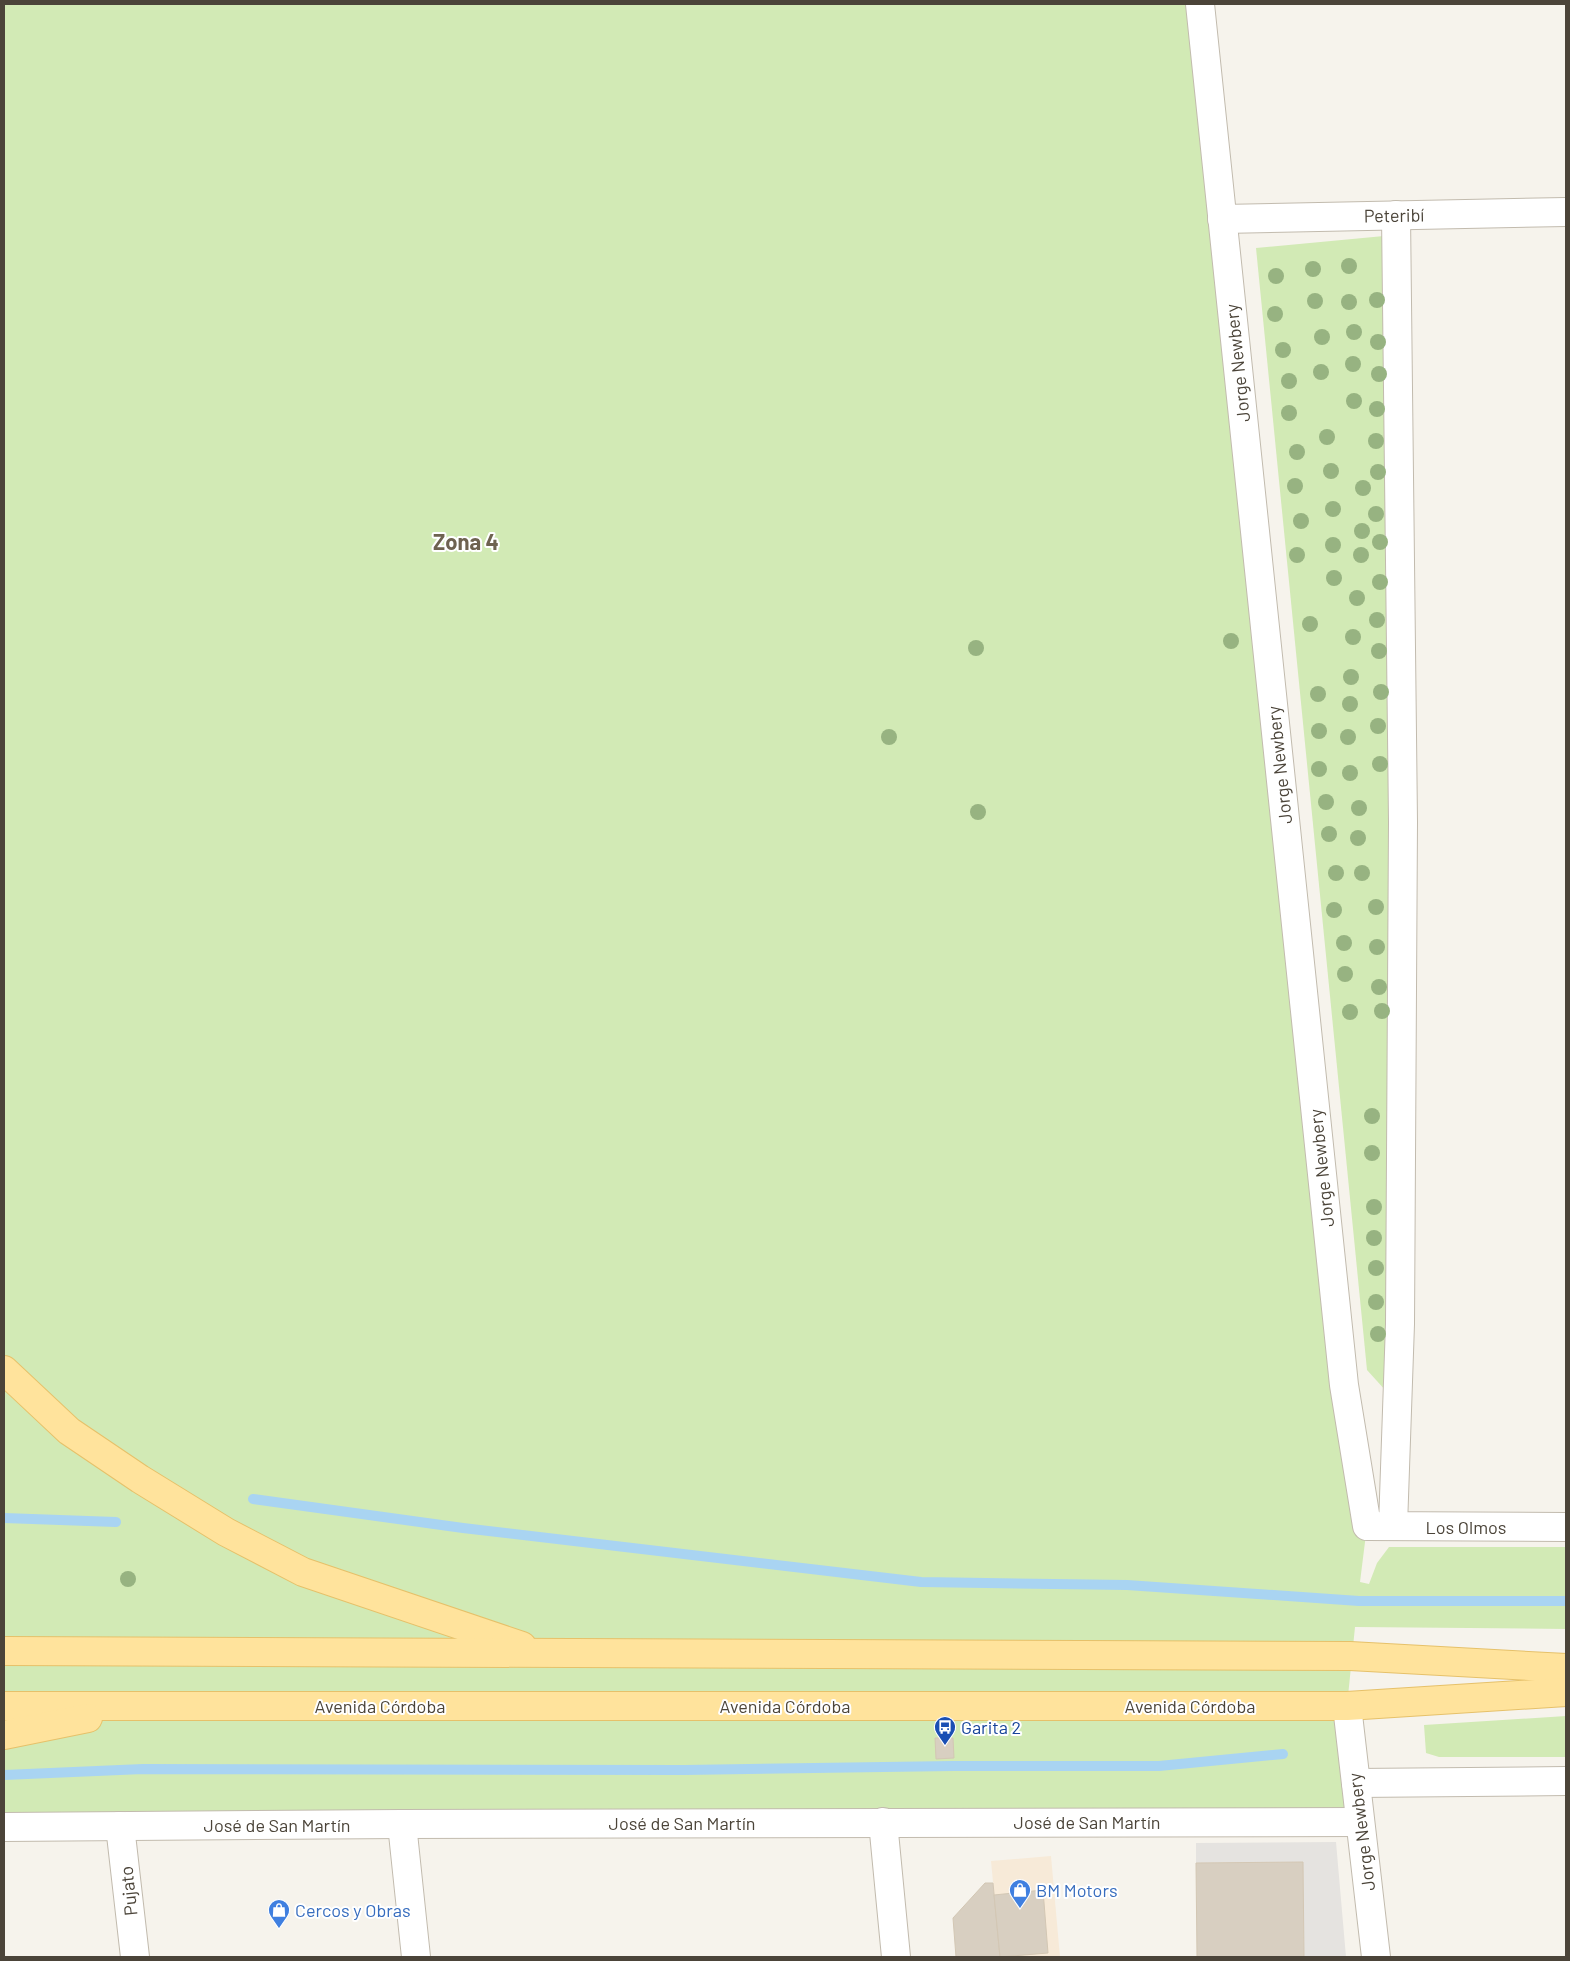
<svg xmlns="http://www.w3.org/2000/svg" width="1570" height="1961" viewBox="0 0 1570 1961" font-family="Barlow,sans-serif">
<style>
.commercial{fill:#f7ead8}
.green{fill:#d2eab5}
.parking{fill:#e5e3e0}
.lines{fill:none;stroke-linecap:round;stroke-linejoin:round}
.stream{stroke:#a9d4f2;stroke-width:10}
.building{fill:#d8cfc1;stroke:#d3c7b4}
.minor-casing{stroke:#c2bbae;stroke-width:30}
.major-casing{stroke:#e6c16a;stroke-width:30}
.minor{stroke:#fff;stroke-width:28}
.major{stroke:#ffe39c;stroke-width:28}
.tree{fill:#97b381}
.labels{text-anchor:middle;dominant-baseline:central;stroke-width:4;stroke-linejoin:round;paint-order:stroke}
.street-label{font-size:18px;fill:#4b4439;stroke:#fff}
.transit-label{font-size:18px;fill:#164399;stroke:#fff;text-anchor:start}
.shop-label{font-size:18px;fill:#366cbe;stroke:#fff;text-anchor:start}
.district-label{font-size:22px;font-weight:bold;fill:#6e6250;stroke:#fff}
</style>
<rect width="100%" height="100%" fill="#f6f3ec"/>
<!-- commercial -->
<polygon class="commercial" points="1051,1856 1060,1957 1000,1957 991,1861"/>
<!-- green -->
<g class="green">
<polygon points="4,4 1200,4 1367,1526 1360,1582 1369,1584 1377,1563 1389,1547 1566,1547 1566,1629 1355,1627 1347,1706 1360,1822 4,1827"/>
<polygon points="1384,236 1390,918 1386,1391 1367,1370 1256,248"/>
<polygon points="1566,1716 1566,1757 1439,1757 1426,1753 1424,1725"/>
</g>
<!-- parking -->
<polygon class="parking" points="1336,1842 1346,1957 1304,1957 1303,1862 1196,1863 1196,1843"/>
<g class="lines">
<!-- stream -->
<g class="stream">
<polyline points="253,1499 463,1528 921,1582 1127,1585 1359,1601 1566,1601"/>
<polyline points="4,1518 116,1522"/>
<polyline points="4,1775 143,1769 684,1770 953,1766 1159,1766 1283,1754"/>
</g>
</g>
<!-- building -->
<g class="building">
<polygon points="935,1738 953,1738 954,1758 936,1759"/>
<polygon points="1303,1862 1304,1957 1197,1957 1196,1863"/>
<polygon points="985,1883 993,1883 1000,1957 956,1957 953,1918"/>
<polygon points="1043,1890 1048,1953 1000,1957 994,1895"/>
</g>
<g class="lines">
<!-- minor casing -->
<g class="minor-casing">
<g id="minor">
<polyline points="1200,4 1344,1385 1367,1526 1566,1527"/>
<polyline points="1222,219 1566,212"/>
<polyline points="1393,1526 1400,1324 1403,822 1396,215"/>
<polyline points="1347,1706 1376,1957"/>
<polyline points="1356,1783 1566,1781"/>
<polyline points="883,1822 896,1957"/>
<polyline points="402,1824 416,1957"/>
<polyline points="120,1826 135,1957"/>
<polyline points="4,1827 402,1824 1360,1822"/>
</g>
</g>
<!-- major casing -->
<g class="major-casing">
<g id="major">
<polyline points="4,1370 69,1431 140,1479 226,1532 303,1572 522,1646"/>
<polyline points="4,1651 1350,1656 1566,1668"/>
<polyline points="4,1706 1347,1706 1566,1692"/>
<polyline points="4,1735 88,1718"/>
</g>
</g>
<!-- minor -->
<use href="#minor" class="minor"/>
<!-- major -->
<use href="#major" class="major"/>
</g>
<!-- trees -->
<g class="tree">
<circle cx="1349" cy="266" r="8"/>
<circle cx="1313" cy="269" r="8"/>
<circle cx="1276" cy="276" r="8"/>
<circle cx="1377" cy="300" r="8"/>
<circle cx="1315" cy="301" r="8"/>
<circle cx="1349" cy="302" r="8"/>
<circle cx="1275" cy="314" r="8"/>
<circle cx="1354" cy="332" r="8"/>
<circle cx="1322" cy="337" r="8"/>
<circle cx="1378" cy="342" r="8"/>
<circle cx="1283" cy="350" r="8"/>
<circle cx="1353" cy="364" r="8"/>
<circle cx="1321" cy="372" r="8"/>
<circle cx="1379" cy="374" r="8"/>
<circle cx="1289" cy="381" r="8"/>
<circle cx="1354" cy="401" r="8"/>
<circle cx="1377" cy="409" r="8"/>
<circle cx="1289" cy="413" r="8"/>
<circle cx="1327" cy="437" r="8"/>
<circle cx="1376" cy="441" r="8"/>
<circle cx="1297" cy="452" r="8"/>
<circle cx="1331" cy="471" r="8"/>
<circle cx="1378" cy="472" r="8"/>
<circle cx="1295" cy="486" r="8"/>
<circle cx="1363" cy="488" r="8"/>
<circle cx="1333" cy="509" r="8"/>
<circle cx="1376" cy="514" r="8"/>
<circle cx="1301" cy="521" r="8"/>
<circle cx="1362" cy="531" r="8"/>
<circle cx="1380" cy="542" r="8"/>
<circle cx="1333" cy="545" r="8"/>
<circle cx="1297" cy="555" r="8"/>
<circle cx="1361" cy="555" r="8"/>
<circle cx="1334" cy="578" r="8"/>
<circle cx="1380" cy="582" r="8"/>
<circle cx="1357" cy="598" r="8"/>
<circle cx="1377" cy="620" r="8"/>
<circle cx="1310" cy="624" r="8"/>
<circle cx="1353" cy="637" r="8"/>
<circle cx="1231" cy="641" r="8"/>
<circle cx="976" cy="648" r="8"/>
<circle cx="1379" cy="651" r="8"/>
<circle cx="1351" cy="677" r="8"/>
<circle cx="1381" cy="692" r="8"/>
<circle cx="1318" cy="694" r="8"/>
<circle cx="1350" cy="704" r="8"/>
<circle cx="1378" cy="726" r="8"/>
<circle cx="1319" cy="731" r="8"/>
<circle cx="889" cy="737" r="8"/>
<circle cx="1348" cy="737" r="8"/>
<circle cx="1380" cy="764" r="8"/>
<circle cx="1319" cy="769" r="8"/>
<circle cx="1350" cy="773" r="8"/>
<circle cx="1326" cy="802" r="8"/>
<circle cx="1359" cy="808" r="8"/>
<circle cx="978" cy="812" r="8"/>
<circle cx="1329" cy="834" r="8"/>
<circle cx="1358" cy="838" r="8"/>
<circle cx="1336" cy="873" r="8"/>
<circle cx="1362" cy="873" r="8"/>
<circle cx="1376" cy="907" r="8"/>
<circle cx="1334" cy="910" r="8"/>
<circle cx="1344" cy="943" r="8"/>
<circle cx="1377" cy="947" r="8"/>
<circle cx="1345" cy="974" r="8"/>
<circle cx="1379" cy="987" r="8"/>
<circle cx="1382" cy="1011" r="8"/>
<circle cx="1350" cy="1012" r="8"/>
<circle cx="1372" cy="1116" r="8"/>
<circle cx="1372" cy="1153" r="8"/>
<circle cx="1374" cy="1207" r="8"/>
<circle cx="1374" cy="1238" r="8"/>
<circle cx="1376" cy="1268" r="8"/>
<circle cx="1376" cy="1302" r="8"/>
<circle cx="1378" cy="1334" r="8"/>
<circle cx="128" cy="1579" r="8"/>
</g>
<!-- icons -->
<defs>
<g id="bus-pin" transform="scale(1.125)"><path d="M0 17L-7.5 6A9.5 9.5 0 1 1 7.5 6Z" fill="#1a4fb4" stroke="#fff"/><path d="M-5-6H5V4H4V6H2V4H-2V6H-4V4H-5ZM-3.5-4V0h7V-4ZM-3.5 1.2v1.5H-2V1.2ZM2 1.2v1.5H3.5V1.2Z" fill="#fff"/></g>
<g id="shop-pin" transform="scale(1.125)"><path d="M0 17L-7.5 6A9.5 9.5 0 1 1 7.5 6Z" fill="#3f7fe0" stroke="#fff"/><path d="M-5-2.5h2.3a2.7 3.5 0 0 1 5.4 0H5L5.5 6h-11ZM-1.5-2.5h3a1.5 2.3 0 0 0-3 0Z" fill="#fff"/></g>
</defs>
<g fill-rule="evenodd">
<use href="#bus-pin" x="945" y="1727"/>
<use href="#shop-pin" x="1020" y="1890"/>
<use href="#shop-pin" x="279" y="1910"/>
</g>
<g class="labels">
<!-- street labels -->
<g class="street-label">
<text transform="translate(1394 215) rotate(-1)">Peteribí</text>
<text transform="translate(1237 363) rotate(-96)">Jorge Newbery</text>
<text transform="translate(1279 765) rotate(-96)">Jorge Newbery</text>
<text transform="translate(1321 1168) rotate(-96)">Jorge Newbery</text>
<text x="1466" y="1527">Los Olmos</text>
<text x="380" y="1706">Avenida Córdoba</text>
<text x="785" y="1706">Avenida Córdoba</text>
<text x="1190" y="1706">Avenida Córdoba</text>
<text x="1087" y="1822">José de San Martín</text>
<text x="682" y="1823">José de San Martín</text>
<text x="277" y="1825">José de San Martín</text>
<text transform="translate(1361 1832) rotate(-97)">Jorge Newbery</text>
<text transform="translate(128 1891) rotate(-96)">Pujato</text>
</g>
<!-- transit labels -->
<g class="transit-label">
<text x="961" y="1727">Garita 2</text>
</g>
<!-- shop labels -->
<g class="shop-label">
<text x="1036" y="1890">BM Motors</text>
<text x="295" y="1910">Cercos y Obras</text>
</g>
<!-- district labels -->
<g class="district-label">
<text x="466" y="541">Zona 4</text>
</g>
</g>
<!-- border -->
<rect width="1570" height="1961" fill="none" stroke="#4b4439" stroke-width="10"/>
</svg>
